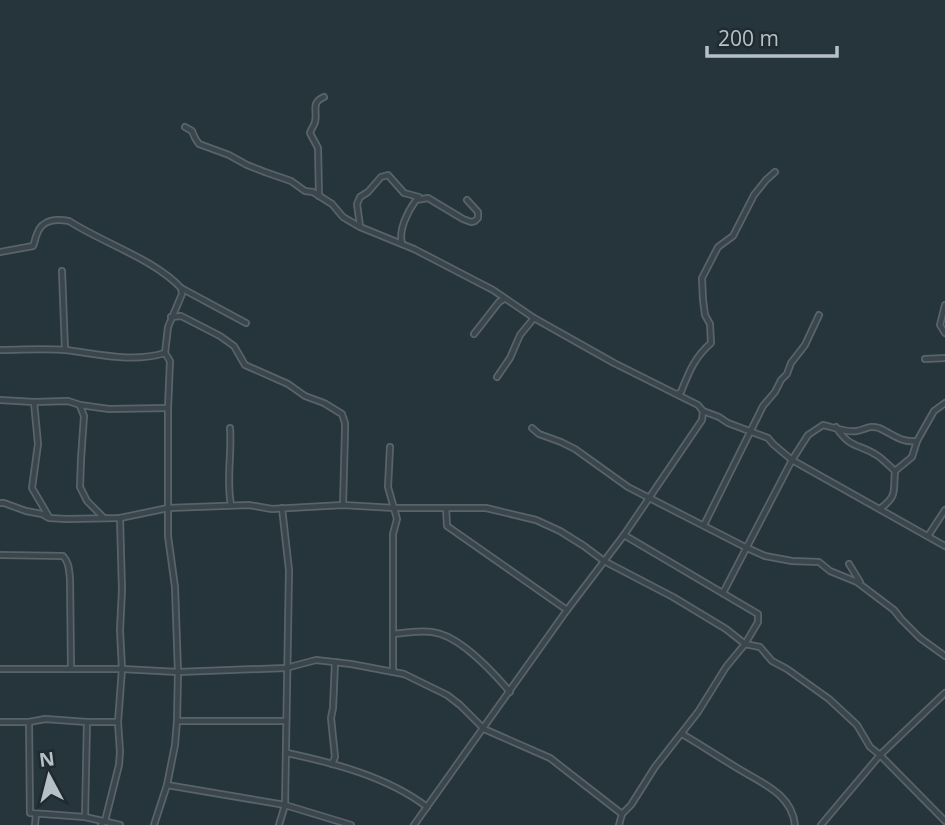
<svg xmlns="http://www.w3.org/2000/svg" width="945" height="825" viewBox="0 0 945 825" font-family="'Open Sans',sans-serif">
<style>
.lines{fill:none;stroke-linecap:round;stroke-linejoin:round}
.minor-casing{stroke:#58636a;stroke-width:8}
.minor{stroke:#3a454c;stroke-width:4.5}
</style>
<rect width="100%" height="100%" fill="#26343c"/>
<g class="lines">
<!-- minor casing -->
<g class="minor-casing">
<g id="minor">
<polyline points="185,127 192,131 195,138 199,144 229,155 247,165 265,172 291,181 305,191 313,192 332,204 343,217 360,227 414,249 441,263 493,290 534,318 614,363 698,405 703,411 719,417 728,423 768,438 773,444 792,460 945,546"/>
<path d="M319,196l-1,-48 -8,-15c1,-4 4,-7 5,-11 3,-11 -5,-19 9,-25"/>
<polyline points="360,226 357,204 360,197 368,192 381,177 388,175 404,193 419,197"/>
<path d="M402,244c-4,-14 6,-33 14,-44l12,-2 35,21 8,3 4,-1 3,-3v-6l-11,-12"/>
<path d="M0,252l33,-6c2,-4 2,-8 4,-12 5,-15 19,-15 32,-13 34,22 85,38 112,67l65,35"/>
<polyline points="62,271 65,350"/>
<polyline points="945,305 940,325 945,333"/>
<polyline points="171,317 181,316 187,319 220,336 234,346 245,365 288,384 305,396 324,403 342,414 345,423 345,431 343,505"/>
<polyline points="474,334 499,302 504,299"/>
<path d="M0,350c22,0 45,-2 66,0 33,4 66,13 99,3"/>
<polyline points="925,359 945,358"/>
<polyline points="497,377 510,358 520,335 534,318"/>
<path d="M677,394l4,-2c8,-20 13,-34 30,-49l-1,-19 -5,-9 -2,-15 -1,-22 16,-31 15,-11 21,-41 12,-15 9,-8"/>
<polyline points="0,400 34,402 68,401 80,405 109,409 168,408"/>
<polyline points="34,402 38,444 32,488 49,517"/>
<polyline points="80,406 84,416 81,459 80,487 87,501 103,517"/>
<path d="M836,427c15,23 23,16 42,29 6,4 11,10 17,15"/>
<path d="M230,428c2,26 -4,52 1,77"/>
<polyline points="532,428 539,434 561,442 575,449 628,487 745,547 765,556 792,561 819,562 830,571 857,582 894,610 901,619 920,638 945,656"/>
<polyline points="390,447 388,487 397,519 393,534 393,672"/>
<polyline points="0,503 4,503 26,511 42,514 49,518 67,519 120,518 168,508 249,505 272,509 343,505 394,508 486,508 536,520 560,531 584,546 604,561 673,597 726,629 745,644 760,647 772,661 787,669 829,699 857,725 870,747 880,755 945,821"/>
<polyline points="446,508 447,526 567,610"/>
<path d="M880,509c18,-14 13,-17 15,-38l17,-14 5,-16"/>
<polyline points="704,525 763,406 775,392 781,380 787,374 791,363 805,345 819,315"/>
<polyline points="928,536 945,510"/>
<path d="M0,555l63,1c6,6 6,14 7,23l1,89"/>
<polyline points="849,564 860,582"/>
<path d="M723,593l69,-133 16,-25 15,-10c10,2 24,8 34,6 9,-2 13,-6 22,-3 14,6 22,15 38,13l17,-30 11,-8"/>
<path d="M393,634c13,-1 27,-4 39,-2 27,3 61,40 78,60"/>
<polyline points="0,669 122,669 178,672 286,668 316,660 351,664 404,674 447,695 460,705 484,729 550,758 622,814"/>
<polyline points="177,721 286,721"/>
<polyline points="0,722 29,722 45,719 87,722 118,722"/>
<polyline points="29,722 30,813 85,817 120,825"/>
<path d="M682,734c21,12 41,26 62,38 22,13 48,24 51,53"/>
<path d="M287,753c47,10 101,24 140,54"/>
<polyline points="332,764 335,757 331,718 333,708 335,662"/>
<polyline points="167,785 285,805 351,825"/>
<polyline points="85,817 87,722"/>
<polyline points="35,825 36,814"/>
<polyline points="101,825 105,821 119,765 120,752 118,722 122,669 120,630 122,590 120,518"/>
<polyline points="154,825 167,785 175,745 177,721 178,672 175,587 168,536 168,408 170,361 165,353 168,327 182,294 181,288"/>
<polyline points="279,825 285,805 289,570 282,508"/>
<polyline points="414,825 567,610 624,535 702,420 703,411"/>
<polyline points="619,825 622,814 631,805 655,767 698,712 726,667 745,644 758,622 758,614 624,535"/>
<polyline points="821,825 880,755 945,693"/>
</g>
</g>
<!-- minor -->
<use href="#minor" class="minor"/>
</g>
<!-- north arrow -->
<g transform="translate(49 776) rotate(353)" stroke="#1f2a31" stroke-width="5" paint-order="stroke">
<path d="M0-5L12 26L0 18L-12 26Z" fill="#b6c0c7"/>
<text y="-10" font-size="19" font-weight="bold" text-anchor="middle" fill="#b6c0c7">N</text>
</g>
<!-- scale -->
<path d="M707 46v10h130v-10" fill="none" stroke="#b6c0c7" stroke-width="3.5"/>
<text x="718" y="46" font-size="21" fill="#b6c0c7" stroke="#1f2a31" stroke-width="5" paint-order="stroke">200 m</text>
</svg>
